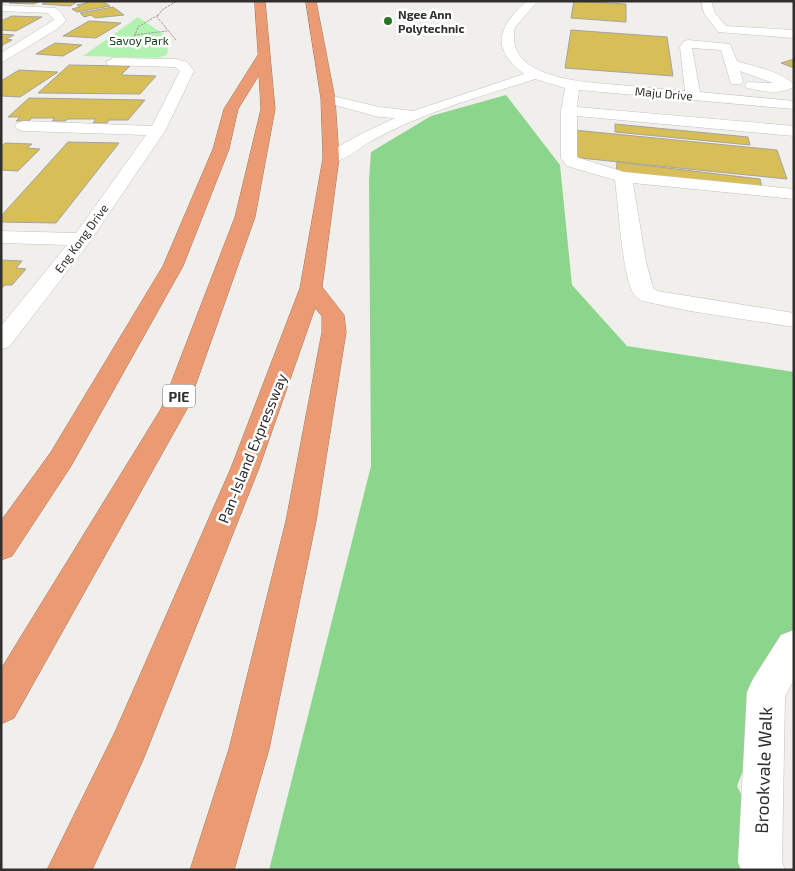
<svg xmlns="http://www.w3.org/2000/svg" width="795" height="871" viewBox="0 0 795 871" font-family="'Exo 2',sans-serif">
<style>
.green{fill:#b1f2b1}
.forest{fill:#8bd68c}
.building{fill:#d7be56;stroke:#a4a3a0}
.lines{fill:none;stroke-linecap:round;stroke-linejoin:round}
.minor-casing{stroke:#c2c1bd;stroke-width:1}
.highway-casing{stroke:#a9755c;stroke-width:1}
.path{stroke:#9f9e9c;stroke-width:1;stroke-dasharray:2.5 1;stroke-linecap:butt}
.minor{fill:#fff;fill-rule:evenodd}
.highway{fill:#ea9b74;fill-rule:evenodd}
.poi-dot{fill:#257620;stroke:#fff;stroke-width:2}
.labels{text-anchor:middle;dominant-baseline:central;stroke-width:5;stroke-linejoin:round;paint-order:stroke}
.far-poi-label{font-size:12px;font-weight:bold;fill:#302f2e;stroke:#fff;text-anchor:start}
.far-park-label{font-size:12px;fill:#124617;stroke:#fff}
.far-street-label{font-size:12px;fill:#302f2e;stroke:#fff}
.shield{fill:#fff;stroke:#6e6d6d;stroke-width:1}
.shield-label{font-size:14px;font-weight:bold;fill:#302f2e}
.street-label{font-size:15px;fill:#302f2e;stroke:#fff}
.near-street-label{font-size:18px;fill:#302f2e;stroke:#fff}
</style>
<rect width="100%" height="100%" fill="#f0efeb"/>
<!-- green -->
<polygon class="green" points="138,17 169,38 167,55 157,58 83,56"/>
<!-- forest -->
<polygon class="forest" points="506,95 560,165 572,285 627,346 794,372 794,641 737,786 779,870 269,870 371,466 369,180 371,152 431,116"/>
<!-- building -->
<g class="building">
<polygon points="12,1 41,1 34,4 9,3"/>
<polygon points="48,1 79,1 70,6 42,4"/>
<polygon points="84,1 102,1 110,6 77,12 72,9 80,7 77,5 87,3"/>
<polygon points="574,1 626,4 626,22 571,18"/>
<polygon points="113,7 124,15 95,18 91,15 84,17 80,13"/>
<polygon points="12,16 42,17 16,31 1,30 1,21"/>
<polygon points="89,21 121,23 96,38 63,36"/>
<polygon points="571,30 667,37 673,76 565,68"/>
<polygon points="1,34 14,35 6,39 12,40 1,46"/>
<polygon points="55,43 82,45 63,56 36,54"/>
<polygon points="794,59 794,68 781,63"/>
<polygon points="69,65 130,66 121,75 156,76 140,94 38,93"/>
<polygon points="19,70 58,72 20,97 1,96 1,81"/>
<polygon points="29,98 145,100 128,120 109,120 107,123 93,123 96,119 68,119 65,121 52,121 55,118 32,118 29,121 16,121 20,117 8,117"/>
<polygon points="615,124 748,137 750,145 615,132"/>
<polygon points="574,130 777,150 787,179 570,157"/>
<polygon points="68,142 119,143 56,223 1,222 1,216"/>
<polygon points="5,143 32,144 27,148 40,149 18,171 1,170 1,147"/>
<polygon points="617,162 760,179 763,191 616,174"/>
<polygon points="1,260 22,261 16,268 26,269 12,285 5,285 1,289"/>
</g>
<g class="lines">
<!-- minor casing -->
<g class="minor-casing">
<g id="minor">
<path d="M527,1h11l-23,26c-12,53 72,55 104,58 22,2 44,4 66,6l-5,-44 4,-6 4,-1 42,4 7,17c17,6 45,10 57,24l-2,3c-13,7 -31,3 -45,0l-2,-3 2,-3 26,1 -33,-12 3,10 -2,3h-10l-10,-34 -29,-2 8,44 94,9v8l-215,-19 -2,17 217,19v10l-217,-20v41l2,1 45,14 170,17v10l-161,-16 13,79 7,26 4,3 137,22v14l-104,-16 -48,-10c-6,-4 -10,-8 -12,-15 -9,-29 -11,-75 -15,-106l-48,-14 -6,-8v-47l4,-23 -30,-9 -15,5c-50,15 -101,31 -147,56 -14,8 -32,25 -48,22l-2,-4 2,-4 38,-21 32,-15 -16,-1 -56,-15 -2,-3 2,-3 5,-1 51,12 34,4 111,-37c-35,-27 -25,-48 3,-73z"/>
<polygon points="701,1 711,1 715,13 726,26 794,30 794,38 718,32 704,13"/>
<polygon points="1,5 55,8 61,12 66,21 57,29 1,63 1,53 54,20 48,13 1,11"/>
<polygon points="113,58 176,59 187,62 194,71 165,131 89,243 9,347 1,349 1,326 67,245 1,243 1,231 76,233 146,135 23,131 17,129 15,126 17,123 23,121 152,126 180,71 175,67 108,65 106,62"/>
<polygon points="794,630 794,680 785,696 782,862 785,870 741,870 738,862 747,692 753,679 781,635"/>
</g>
</g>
<!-- highway casing -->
<g class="highway-casing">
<g id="highway">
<polygon points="255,1 265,1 275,109 255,217 187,409 14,718 1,724 1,669 161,409 235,217 261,109 259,75 238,109 229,149 183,266 71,466 12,556 1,560 1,521 51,452 163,266 213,149 224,109 258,55"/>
<polygon points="306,1 316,1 335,99 339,158 322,287 344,315 346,332 316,521 269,749 234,870 190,870 229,749 286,521 322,332 322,316 315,308 259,468 143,760 92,870 47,870 115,732 231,468 300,288 323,158 321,99"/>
</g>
</g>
<!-- path -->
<g class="path">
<polyline points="134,35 167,31"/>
<polyline points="133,40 138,27 158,15"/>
<polyline points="176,40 157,17 162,10 177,1"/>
</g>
<!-- minor -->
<use href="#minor" class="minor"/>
<!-- highway -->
<use href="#highway" class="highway"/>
</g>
<!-- markers -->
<circle class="poi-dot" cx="388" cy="21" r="5"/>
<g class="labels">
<!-- far-poi labels -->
<g class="far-poi-label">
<text x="398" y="14">Ngee Ann<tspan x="398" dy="14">Polytechnic</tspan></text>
</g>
<!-- far-park labels -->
<g class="far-park-label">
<text x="139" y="40">Savoy Park</text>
</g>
<!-- far-street labels -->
<g class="far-street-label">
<text transform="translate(664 93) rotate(5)">Maju Drive</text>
<text transform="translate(81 238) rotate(-54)">Eng Kong Drive</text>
</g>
<!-- shield labels -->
<rect class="shield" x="163" y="384.5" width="32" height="23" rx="4"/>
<g class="shield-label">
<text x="179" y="396">PIE</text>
</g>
<!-- street labels -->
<g class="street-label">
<text transform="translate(252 448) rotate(-68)">Pan-Island Expressway</text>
</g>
<!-- near-street labels -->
<g class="near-street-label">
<text transform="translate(763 770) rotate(-88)">Brookvale Walk</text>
</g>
</g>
<!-- border -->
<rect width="795" height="871" fill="none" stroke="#302f2e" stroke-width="5"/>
</svg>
